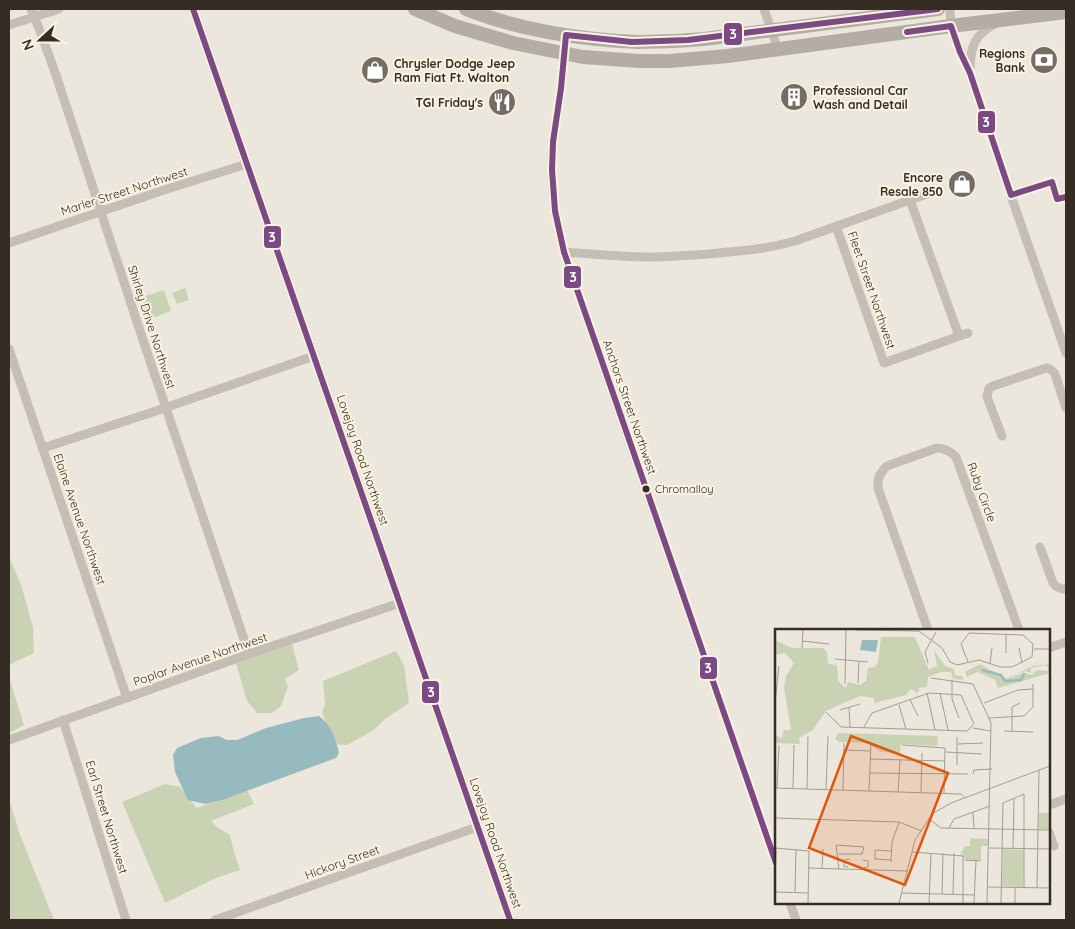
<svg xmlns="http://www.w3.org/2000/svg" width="1075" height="929" viewBox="0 0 1075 929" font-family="Quicksand,sans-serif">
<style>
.green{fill:#c9d3b4}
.water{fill:#97babf}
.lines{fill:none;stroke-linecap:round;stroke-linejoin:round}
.minor{stroke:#c4beb5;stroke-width:9}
.tertiary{stroke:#c4beb5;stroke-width:10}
.primary{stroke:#b3ada5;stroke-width:14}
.bus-1-casing{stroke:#faf2e1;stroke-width:10}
.bus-1{stroke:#7b4984;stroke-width:6}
.bus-dot{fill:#352c24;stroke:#faf2e1;stroke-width:2}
.labels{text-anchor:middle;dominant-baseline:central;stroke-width:4;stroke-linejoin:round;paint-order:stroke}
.bus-label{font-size:11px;fill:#352c24;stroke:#faf2e1;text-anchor:start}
.poi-label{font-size:12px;font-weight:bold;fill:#352c24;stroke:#faf2e1;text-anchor:end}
.street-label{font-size:12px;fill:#352c24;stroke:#faf2e1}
.inset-river{fill:none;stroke:#97babf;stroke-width:2.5}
.inset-road{fill:none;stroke:#a39c92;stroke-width:1}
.view{fill:#df570d;fill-opacity:0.15;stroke:#df570d;stroke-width:2.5}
.inset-edge{fill:none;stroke:#352c24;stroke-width:2.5}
.line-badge{stroke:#faf2e1;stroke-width:2}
.badge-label{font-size:14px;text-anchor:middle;font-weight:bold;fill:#fff}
</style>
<rect width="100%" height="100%" fill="#ece7dc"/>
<!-- green -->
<g class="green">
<polygon points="185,288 189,300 177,304 172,293"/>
<polygon points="164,290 171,311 150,319 142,297"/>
<polygon points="9,556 22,588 33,627 34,653 9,665"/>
<polygon points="292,644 299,670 285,679 288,687 281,706 272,713 257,713 247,701 236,663"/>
<polygon points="396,651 404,665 409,703 385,719 375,729 362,737 347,745 334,744 322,712 325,705 323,681"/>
<polygon points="9,677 24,725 9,733"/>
<polygon points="165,784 180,787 197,808 247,790 254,804 211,821 217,827 230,835 234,852 240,870 216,878 165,903 122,802"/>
<polygon points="9,799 19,832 54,920 9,920"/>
</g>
<!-- water -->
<path class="water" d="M319,716c13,10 16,21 20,37l-3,5 -114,42 -17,4 -17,-4 -13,-28 -2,-17 4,-7 24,-10 17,-2 9,4h10l29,-12 38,-10z"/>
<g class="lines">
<!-- minor -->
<g class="minor">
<polyline points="31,9 40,31 56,75 142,337 249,654"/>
<polyline points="764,9 778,50"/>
<polyline points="950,9 951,26 954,35 970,73 1011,196 1066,353"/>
<polyline points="9,25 59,9"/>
<path d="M566,35c-2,17 -3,35 -5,53 -2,18 -6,36 -8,54 -4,38 1,73 11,110l63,184 149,427"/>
<path d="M970,70c0,-23 5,-37 27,-47"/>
<polyline points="910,200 959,336"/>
<polyline points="836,226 884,363 968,333"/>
<polyline points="9,243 164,190 247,164"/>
<path d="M564,252c28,2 57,5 85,5 23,0 46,-2 70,-4 27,-3 49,-4 76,-12l132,-47"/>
<polyline points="9,349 127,698"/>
<path d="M1002,436l-15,-39 2,-9 4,-2 53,-18c4,0 6,2 9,6l11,34"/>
<polyline points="43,448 150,413 314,356"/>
<path d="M1040,547l13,36c3,5 7,6 13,6"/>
<path d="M928,630l-50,-142c-1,-9 2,-16 9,-22l50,-18c8,0 13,3 19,9l63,173"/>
<polyline points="1049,648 1066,642"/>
<polyline points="63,720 126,920"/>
<polyline points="9,740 249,654 400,603"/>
<polyline points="1049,805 1066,799"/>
<polyline points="1049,832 1054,846"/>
<polyline points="790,903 796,920"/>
<polyline points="215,920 477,827"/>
</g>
<!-- tertiary -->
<polyline class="tertiary" points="193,9 510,920"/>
<!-- primary -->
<g class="primary">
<polyline points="415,9 455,26 513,43 583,57 639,61 669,61 728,56 951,26 1066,12"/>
<path d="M466,9c53,21 116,31 172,33 22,0 44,-1 66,-3l234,-30"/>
</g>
<!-- bus-1 casing -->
<g class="bus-1-casing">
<g id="bus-1">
<polyline points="193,9 510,920"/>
<polyline points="907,32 951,26 960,52 970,73 1011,195 1052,182 1057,199 1066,197"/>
<polyline points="776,863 564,252 555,211 552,170 553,142 561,88 566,35 632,42 688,40 938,9"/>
</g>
</g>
<!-- bus-1 -->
<use href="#bus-1" class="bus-1"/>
</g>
<!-- icons -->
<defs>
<g id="bank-disc" transform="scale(1.4375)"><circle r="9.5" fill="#756d64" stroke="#faf2e1"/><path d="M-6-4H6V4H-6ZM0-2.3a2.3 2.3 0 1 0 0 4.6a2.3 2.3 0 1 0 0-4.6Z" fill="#fff"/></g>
<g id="shop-disc" transform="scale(1.4375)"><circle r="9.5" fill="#756d64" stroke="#faf2e1"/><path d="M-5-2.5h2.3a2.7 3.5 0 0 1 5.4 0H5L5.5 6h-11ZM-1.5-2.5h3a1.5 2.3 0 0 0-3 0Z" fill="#fff"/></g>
<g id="building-disc" transform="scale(1.4375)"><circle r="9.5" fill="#756d64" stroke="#faf2e1"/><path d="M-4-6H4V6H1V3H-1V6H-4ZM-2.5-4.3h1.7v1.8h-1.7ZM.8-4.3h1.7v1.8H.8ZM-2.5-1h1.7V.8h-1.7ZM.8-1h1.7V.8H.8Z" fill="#fff"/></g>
<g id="restaurant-disc" transform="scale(1.4375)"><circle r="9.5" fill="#756d64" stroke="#faf2e1"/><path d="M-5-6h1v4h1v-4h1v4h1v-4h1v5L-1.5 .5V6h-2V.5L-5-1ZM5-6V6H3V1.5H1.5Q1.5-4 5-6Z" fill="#fff"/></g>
</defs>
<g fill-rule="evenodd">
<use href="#bank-disc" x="1044" y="60"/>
<use href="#shop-disc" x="375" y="70"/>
<use href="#building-disc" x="794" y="97"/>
<use href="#restaurant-disc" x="502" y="102"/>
<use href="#shop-disc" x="962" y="184"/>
</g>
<!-- markers -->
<circle class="bus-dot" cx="646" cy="489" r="4.5"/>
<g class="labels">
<!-- bus labels -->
<g class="bus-label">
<text x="655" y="489">Chromalloy</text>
</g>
<!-- poi labels -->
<g class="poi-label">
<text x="1025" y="53">Regions<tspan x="1025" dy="14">Bank</tspan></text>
<text x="394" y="63" text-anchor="start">Chrysler Dodge Jeep<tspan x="394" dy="14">Ram Fiat Ft. Walton</tspan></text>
<text x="813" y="90" text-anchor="start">Professional Car<tspan x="813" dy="14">Wash and Detail</tspan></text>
<text x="483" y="102">TGI Friday's</text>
<text x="943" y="177">Encore<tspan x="943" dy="14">Resale 850</tspan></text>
</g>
<!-- street labels -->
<g class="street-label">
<text transform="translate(124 191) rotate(-18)">Marler Street Northwest</text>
<text transform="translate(872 290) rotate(71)">Fleet Street Northwest</text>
<text transform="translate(152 327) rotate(72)">Shirley Drive Northwest</text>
<text transform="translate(630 407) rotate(71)">Anchors Street Northwest</text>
<text transform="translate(363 460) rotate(71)">Lovejoy Road Northwest</text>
<text transform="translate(982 492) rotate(70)">Ruby Circle</text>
<text transform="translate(80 519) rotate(71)">Elaine Avenue Northwest</text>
<text transform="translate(200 659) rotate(-19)">Poplar Avenue Northwest</text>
<text transform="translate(107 817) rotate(73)">Earl Street Northwest</text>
<text transform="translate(496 843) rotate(71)">Lovejoy Road Northwest</text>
<text transform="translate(342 862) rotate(-20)">Hickory Street</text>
</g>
</g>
<!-- overview -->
<g transform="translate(775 629)">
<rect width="275" height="275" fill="#ece7dc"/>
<path d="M106,8h34l14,33 8,-4 -3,-16 11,16 9,3 1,6 7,1 2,4 -11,-1 -2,-7h-10l-13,5 -1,10 -8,1 -1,5 -7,-4 -5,6 -32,8v-5l-14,-2 -34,15 -13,19 -14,8 1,6 -25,-1v-8l7,3 2,-8h7l-7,-43 2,-11 8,-13 -9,-10 -10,2v-15l17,8h31l4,4 1,12 9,1 1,16 8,7 2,-6 12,3 6,-4 2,-13 7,-1 3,-5zM205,35l26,15 27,-13 17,-2 -1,5 -3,-4 -15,3v5l-6,-2 -12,5 -1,5 2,-5 11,-3 6,2 6,-5 13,1v2l-52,15 -3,-8 -18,-8 -10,5 -2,-5zM63,104l100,3 -1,10 -36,-2 -1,9 -19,-1 -14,-9 -28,-1 -4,-3zM264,184h11v16h-11zM195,209l18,1v7h-7v15l-16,-2 -4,-6 4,-7h5zM228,220l21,1 -1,37 -21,-1z" fill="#c9d3b4"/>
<path d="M87,11h16l-2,12 -16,-2z" fill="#97babf"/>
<path class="inset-river" d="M207,41l19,5 4,6 16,-1 3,-7"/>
<path class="inset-road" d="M81,1l63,1 23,17 8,14 7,3 22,-5 21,7h12l20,-10 1,-13 -10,-9 -54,-2 -8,11 7,18M27,12l27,3M27,19l1,-18M244,19l3,15M259,20h16M231,24v-19M60,30l33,3M153,34l-3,-11 11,-20M215,34l2,-15M156,49l42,6 18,39 -4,180M177,51v19l7,19M83,54l1,-22M70,55l1,-54M152,64l8,37M165,64l8,37M135,71l8,16M0,73l4,-36M209,74l34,-13 15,-1M124,76l7,24M74,78l1,20M65,81l20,-6M51,83l15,15 126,4 7,-7 -13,-29 -32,-2 -57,20 -8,14M214,89l35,-2 9,-9v-23M198,99l18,3M229,102l29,1M237,102v-24l8,-4M183,115l25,-1M127,116l43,3 -1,45M69,121l27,1M171,123l36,2M95,130l75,2M182,136v-28M95,144l98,1M198,145l1,-4 18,-1M0,159l186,6 4,4M2,159l2,-43M18,159l1,-43M32,160l1,-53M51,160l2,-53M68,161l1,-47M94,162l2,-48M123,163l2,-32M146,163l1,-39M198,184l1,15M0,189l124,4 23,9M154,190l12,9 109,2M174,199l5,-9 36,-13M0,219l34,3 -1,52M1,219l-1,44 33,1M214,219l61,1M238,219l1,-50M137,223l51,4v47M100,230l16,1M88,231l5,1v6l-4,1M100,231v-10l16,1M190,231l15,1M116,233l1,-20 7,-20M73,238l-4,-1v-6l6,-1M34,239l99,3M47,239l1,-19M64,240l-3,-24 28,2 -2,7h-23M213,258l62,1M262,259l2,-118M20,263l1,-43M127,264l73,2M167,265l1,-41M178,266l1,-42M124,274l16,-63 17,-26 19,-11 99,-37M154,274l2,-50M199,274l2,-43M226,274l2,-100 21,-9v94M240,274v-16"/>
<path class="view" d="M76,107l97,37 -43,112 -96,-37z"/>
<rect width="275" height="275" class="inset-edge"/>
</g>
<g class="line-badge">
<rect x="723" y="22" width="20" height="24" rx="5" fill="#7b4984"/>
<rect x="977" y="110" width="19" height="24" rx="5" fill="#7b4984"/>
<rect x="263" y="225" width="19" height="24" rx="5" fill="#7b4984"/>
<rect x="563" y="265" width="19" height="24" rx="5" fill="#7b4984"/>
<rect x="699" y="656" width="19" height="24" rx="5" fill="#7b4984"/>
<rect x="421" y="680" width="19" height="24" rx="5" fill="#7b4984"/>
</g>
<g class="badge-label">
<text x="733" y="39">3</text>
<text x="986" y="127">3</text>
<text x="272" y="242">3</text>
<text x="573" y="282">3</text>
<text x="708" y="673">3</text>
<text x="431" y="697">3</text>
</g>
<!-- border -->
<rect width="1075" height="929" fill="none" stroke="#352c24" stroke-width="20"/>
<!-- north arrow -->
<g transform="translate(40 40) rotate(249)" stroke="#faf2e1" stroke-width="4" paint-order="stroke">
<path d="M0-4L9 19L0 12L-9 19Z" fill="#352c24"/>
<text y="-8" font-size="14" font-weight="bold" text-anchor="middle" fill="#352c24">N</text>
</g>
</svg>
